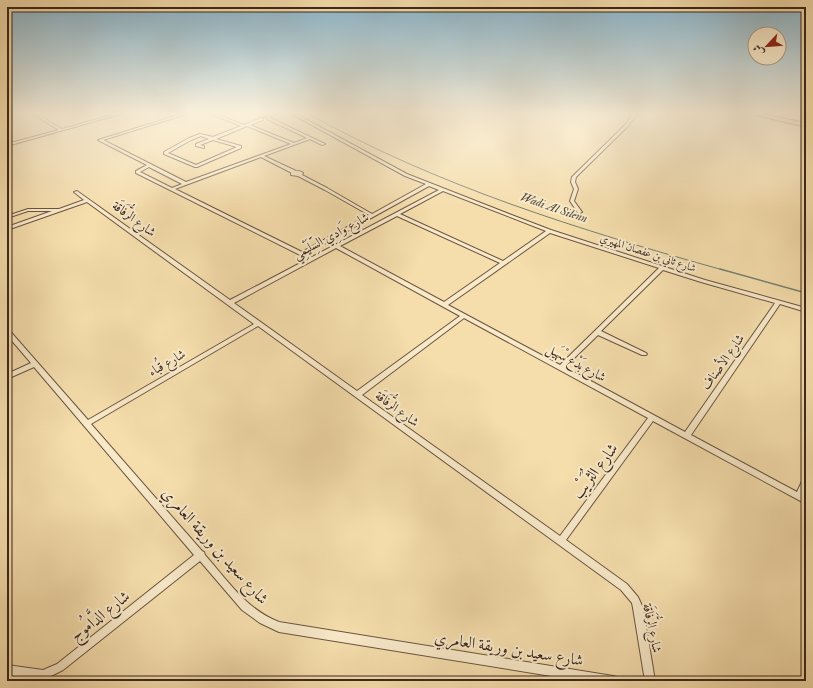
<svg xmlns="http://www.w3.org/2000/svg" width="813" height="688" viewBox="0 0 813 688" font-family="'IM FELL Double Pica',Amiri,serif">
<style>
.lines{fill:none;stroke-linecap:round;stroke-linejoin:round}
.stream-far1{stroke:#758072;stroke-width:1}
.stream{stroke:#758072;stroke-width:1.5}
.minor-casing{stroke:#6a5441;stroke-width:2}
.primary-casing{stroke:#3b271d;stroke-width:2}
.minor{fill:#f8e9c9;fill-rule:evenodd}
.primary{fill:#eabe76;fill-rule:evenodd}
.labels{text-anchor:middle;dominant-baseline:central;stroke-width:4;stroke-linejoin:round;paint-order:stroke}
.far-street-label{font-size:11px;fill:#3b271d;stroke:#f8e9c9}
.far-water-label{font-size:12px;font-style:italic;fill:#534c40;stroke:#f8e9c9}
.street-label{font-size:13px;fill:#3b271d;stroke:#f8e9c9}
.near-street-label{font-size:16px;fill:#3b271d;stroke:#f8e9c9}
</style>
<rect width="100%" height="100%" fill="#f5ddac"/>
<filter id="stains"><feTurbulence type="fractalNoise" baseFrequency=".005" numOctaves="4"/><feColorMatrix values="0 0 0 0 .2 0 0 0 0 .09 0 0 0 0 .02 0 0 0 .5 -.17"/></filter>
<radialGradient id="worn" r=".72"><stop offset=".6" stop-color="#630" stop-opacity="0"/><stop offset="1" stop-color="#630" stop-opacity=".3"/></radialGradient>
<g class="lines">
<!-- stream-far1 -->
<path class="stream-far1" d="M307,113c130,73 273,117 416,157"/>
<!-- stream -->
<polyline class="stream" points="720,269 806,293"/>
<!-- minor casing -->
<g class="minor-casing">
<g id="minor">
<polygon points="31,113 35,113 62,129 119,113 124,113 7,146 7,144 59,130"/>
<path d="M185,113h5l-87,27 83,42 105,-38 -44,-18 -31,13 25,7v2l-44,19h-2l-31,-13v-2l25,-14 11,-4 13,3 28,-11 -33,-13h5l31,12 17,-7h2v2l-13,5 44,18 13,-5 -40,-19 -1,-1 2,-1 57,27 -3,1 -12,-6 -46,17 32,15c2,0 5,0 7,2l-1,2 25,13 45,26 54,-30 -21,-8 -115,-63h4l113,61 102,40 42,16 154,50 101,28v4l-26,-8 -89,131 106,57 6,-13 3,-1v12l-3,6 3,1v7l-153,-83 -87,119 61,44 11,13 5,11 12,73h-10l-12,-73 -1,-5 -11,-13 -363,-264 -167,98 111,127 2,1 1,3c23,26 41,54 74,67l334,54 4,1 1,4h-36l-303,-49 -19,-9 -18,-13 -42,-49 -137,109 -20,10 -36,-5v-10l36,5 14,-6 137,-109 -160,-188 -27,12v-5l24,-11 -24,-28v-6l2,1 79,90 166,-96 -167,-122 -80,28v-3l45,-16h-24l-21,7v-2l21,-7h31l25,-9 -10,-8 3,-1 153,109 78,-41 -172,-86v-2l11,-6 -49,-25zM201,136l8,3 -13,5v2l8,2v-2l-4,-1 13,-5 24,7 -41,18 -28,-12 23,-13zM261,157l31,16h-1v2l7,1 27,14 44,25 -67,37 -127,-63zM149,167l33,17 -10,4 -32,-16zM429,186l10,4 -127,67 -6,-3zM443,191l103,40 -43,30 -103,-47zM397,216l103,47 -56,39 -104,-56zM550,233l109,35 -99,97 -112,-60zM336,248l124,68 -103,75 -123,-88zM663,270l38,12 74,21 -90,129 -120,-65 33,-32 44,20h4l1,-1 -1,-1 -45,-22zM464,318l184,100 -88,118 -198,-141z"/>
<polygon points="253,113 258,113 265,116 262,117"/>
<polygon points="275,113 280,113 269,117 267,116"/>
<polygon points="634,113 638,113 627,127 576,177 575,182 578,189 574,201 582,212 580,213 578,213 570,201 574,189 571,182 572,177 625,125"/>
</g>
</g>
<!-- primary casing -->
<g class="primary-casing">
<polygon id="primary" points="747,113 757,113 806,123 806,127"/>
</g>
<!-- minor -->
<use href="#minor" class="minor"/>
<!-- primary -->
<use href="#primary" class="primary"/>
</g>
<!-- sky -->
<linearGradient id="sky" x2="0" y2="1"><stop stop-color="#89b7d0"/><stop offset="0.54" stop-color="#faf0da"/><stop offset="1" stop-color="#faf0da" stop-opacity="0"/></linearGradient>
<rect width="813" height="209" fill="url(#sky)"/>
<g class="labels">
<!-- far-street labels -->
<g class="far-street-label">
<text transform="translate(648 253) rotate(18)">شارع ثاني بن عفصان المهيري</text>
</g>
<!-- far-water labels -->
<g class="far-water-label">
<text transform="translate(554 208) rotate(19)">Wadi Al Silenn</text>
</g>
<!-- street labels -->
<g class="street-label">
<text transform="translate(134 219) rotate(36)">شارع الرُّفَاقَة</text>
<text transform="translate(331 236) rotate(-28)">شارع وَادِي السِّلَيْمِي</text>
<text transform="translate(723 362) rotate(-55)">شارع الأصناف</text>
<text transform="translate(167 363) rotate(-30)">شارع قُباء</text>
<text transform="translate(576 363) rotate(28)">شارع بَدْع سْهَيل</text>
<text transform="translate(397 409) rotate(36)">شارع الرُّفَاقَة</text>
<text transform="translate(652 628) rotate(78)">شارع الرُّفَاقَة</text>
</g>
<!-- near-street labels -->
<g class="near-street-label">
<text transform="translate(595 471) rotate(-53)">شارع الثُرَيْب</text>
<text transform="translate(215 546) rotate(48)">شارع سعيد بن وريقة العامري</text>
<text transform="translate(100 616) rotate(-38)">شارع الدَّامُوج</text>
<text transform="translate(509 649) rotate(9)">شارع سعيد بن وريقة العامري</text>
</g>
</g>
<!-- margin -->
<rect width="813" height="688" fill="none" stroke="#f5ddac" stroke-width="24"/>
<rect x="8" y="8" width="797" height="672" fill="none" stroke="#3b271d" stroke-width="2"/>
<rect x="12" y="12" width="789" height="664" fill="none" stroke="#3b271d"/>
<!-- north arrow -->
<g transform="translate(767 46) rotate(244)"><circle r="19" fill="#f8e9c9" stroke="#ac9b84"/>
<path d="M0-3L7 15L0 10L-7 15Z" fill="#8f2418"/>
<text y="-6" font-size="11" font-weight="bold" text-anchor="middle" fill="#3b271d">ش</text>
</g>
<rect width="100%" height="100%" filter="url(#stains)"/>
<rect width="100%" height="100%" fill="url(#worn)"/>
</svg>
